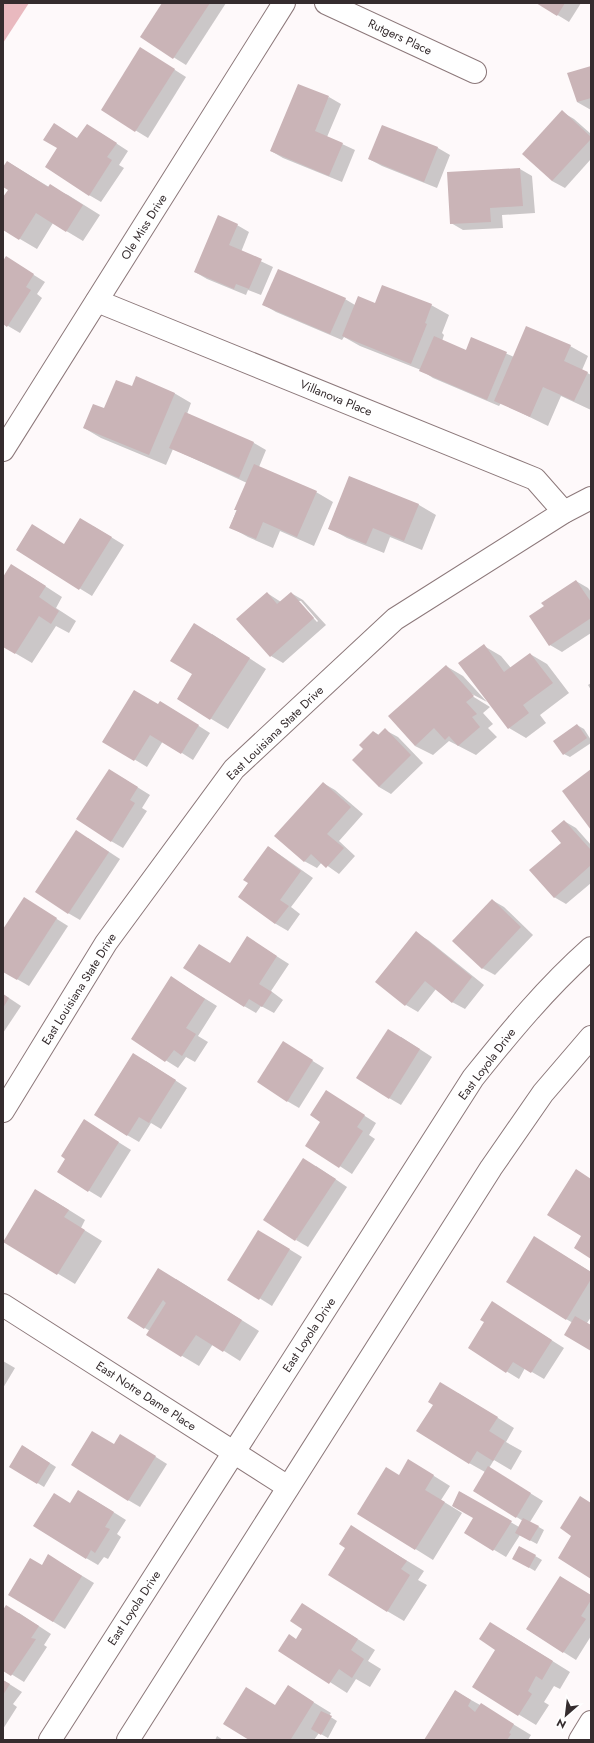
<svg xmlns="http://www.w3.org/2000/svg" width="594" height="1743" viewBox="0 0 594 1743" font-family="Jost,sans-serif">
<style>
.water{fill:#e9b9bf}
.shadow{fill:#0003;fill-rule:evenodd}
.building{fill:#cab4b7}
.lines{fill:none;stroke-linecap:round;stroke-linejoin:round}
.minor-casing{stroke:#8c787a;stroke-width:24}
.minor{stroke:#fff;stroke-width:22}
.labels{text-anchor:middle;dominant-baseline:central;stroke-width:3;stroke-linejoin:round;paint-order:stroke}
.street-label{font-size:12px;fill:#352c2e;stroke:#fff}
</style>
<rect width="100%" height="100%" fill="#fef9fa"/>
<!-- water -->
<polygon class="water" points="3,3 29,3 3,43"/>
<!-- shadow -->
<g class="shadow">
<polygon points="163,3 226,3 186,65 141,37"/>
<polygon points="538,3 581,3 569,22"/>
<polygon points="153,56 186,77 148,138 102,110"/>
<polygon points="591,67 591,110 577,102"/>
<polygon points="329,97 341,104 327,137 355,150 342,182 283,158 271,151"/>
<polygon points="562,112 574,119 591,134 591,159 565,188 552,181"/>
<polygon points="382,126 438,148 450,155 437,188 382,166 369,159"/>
<polygon points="99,132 128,151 119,165 124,168 101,202 89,195 78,139"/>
<polygon points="8,162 49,187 68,195 100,215 83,241 53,223 37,249 3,229 3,199 9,189 3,185 3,169"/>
<polygon points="520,169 532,176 535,213 502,215 503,228 463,230 451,223"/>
<polygon points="237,225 249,232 241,252 273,267 261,295 248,290 246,295 207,279 195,272"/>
<polygon points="3,262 18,265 45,282 37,294 42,298 20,333 3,323"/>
<polygon points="345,299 355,305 431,305 449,315 442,333 444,335 442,341 466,351 472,338 514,357 570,346 588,356 582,370 591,375 591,410 561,396 548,426 501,403 499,406 433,378 421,370 360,346 344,337 342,340 276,312 264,305"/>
<polygon points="132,387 174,393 191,403 187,414 254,443 266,450 259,467 316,492 333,502 314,546 280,531 273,548 248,537 230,527 247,483 173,449 166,465 101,438 84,428"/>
<polygon points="350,477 419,505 436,515 422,550 390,537 384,553 347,538 329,528"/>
<polygon points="93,526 124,545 92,596 17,550 65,545"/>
<polygon points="28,575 62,597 56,608 76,621 69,633 56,626 32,663 3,646 3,578"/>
<polygon points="576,581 588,588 591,592 591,633 562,652 550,645"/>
<path d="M267,593l14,9 10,-9 12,7 23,25 -43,38 -12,-7zM298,601h3l17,20 -1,1z"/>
<polygon points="212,634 266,669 228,729 178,699 194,674"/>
<polygon points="484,646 501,656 511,668 530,654 547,664 569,693 540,715 546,723 526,738 509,728"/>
<polygon points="446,666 463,676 487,702 470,693 469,694 490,707 483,713 493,724 488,728 497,737 476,755 449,741 433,755 415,746"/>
<polygon points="591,683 591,690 588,685"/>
<polygon points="158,705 172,709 210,733 193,760 163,741 147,767 104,741"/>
<polygon points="577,725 584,729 591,740 591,743 570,757 564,754"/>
<polygon points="385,730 398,737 423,763 391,794 379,787 364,749 374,732 379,735"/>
<polygon points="121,777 150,795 142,808 147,811 123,848 111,841"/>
<polygon points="323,783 335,790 363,814 339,841 355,856 339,874 322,862 317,868 304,861"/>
<polygon points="564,821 576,828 591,845 591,883 566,904 554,897"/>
<polygon points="88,838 120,859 80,920 68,913"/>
<polygon points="269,847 313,878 291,907 300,914 288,931 276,924 240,896 250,883"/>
<polygon points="492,900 504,907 533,935 495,975 482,968"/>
<polygon points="36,906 68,926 29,986 3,971 3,931"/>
<polygon points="416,933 428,940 484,985 465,1009 452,1002 436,989 418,1012 406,1005"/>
<polygon points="259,945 289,964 271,991 283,1000 274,1013 261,1006 256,1013 244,1006 230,964"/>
<polygon points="172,978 217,1006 198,1036 208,1042 195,1062 186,1057 178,1068 132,1039"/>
<polygon points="3,994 21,1006 3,1033"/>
<polygon points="401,1037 432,1057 401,1105 389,1098"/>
<polygon points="295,1050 324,1068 299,1108 287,1101"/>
<polygon points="146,1061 187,1088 161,1129 151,1123 139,1142 127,1135"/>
<polygon points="338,1099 376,1123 369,1135 375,1139 352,1174 307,1145"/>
<polygon points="96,1128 131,1150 101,1198 58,1172"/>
<polygon points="316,1166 347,1187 308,1247 296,1240"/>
<polygon points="53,1200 85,1220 81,1228 102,1241 75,1284 4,1241"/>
<polygon points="271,1238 302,1257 272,1306 229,1279"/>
<polygon points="552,1248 591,1272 591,1317 587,1323 591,1326 591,1350 573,1323 566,1319"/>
<polygon points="176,1279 259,1331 240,1361 213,1344 199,1366 147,1335 150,1331 128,1318"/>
<polygon points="504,1310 564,1348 544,1379 525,1368 519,1379 469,1348"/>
<polygon points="3,1361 15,1368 3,1388"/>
<polygon points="458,1393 514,1428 506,1442 522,1451 511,1470 494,1460 489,1468 543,1501 530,1522 544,1530 537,1544 520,1535 506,1557 466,1533 474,1518 460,1492 519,1527 523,1521 474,1491 485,1472 469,1463"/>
<polygon points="132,1442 167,1464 140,1507 128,1500 114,1445"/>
<polygon points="23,1446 56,1467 44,1487 10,1466"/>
<polygon points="426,1471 450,1486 441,1500 462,1513 433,1560 358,1513 399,1476"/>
<polygon points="91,1498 126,1520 117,1534 121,1537 108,1559 104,1557 98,1565 86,1558 71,1504"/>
<polygon points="368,1537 424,1571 418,1580 427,1585 404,1621 387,1611 347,1547"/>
<polygon points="520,1547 542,1560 535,1571 513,1558"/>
<polygon points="61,1563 94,1583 65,1629 9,1594 42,1566"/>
<polygon points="591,1596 591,1636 576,1660 527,1629"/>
<polygon points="302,1604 375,1650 368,1661 381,1669 370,1687 356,1679 347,1693 280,1650 297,1640 304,1628"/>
<polygon points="3,1612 19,1613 51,1634 44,1645 47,1647 24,1682 3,1669"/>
<polygon points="507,1633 570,1672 560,1689 554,1686 544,1702 549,1705 536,1725 473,1687"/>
<polygon points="3,1680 22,1692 13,1704 17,1707 3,1729"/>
<polygon points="455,1691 498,1715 531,1735 528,1740 425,1740"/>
<polygon points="305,1697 331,1713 329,1716 337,1721 328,1738 319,1733 314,1740 251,1740 276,1706"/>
<polygon points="217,1736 223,1740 215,1740"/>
</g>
<!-- building -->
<g class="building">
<polygon points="162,3 210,3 173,59 140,37"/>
<polygon points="536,3 565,3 557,16"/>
<polygon points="140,47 175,69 135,132 101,110"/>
<polygon points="591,66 591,98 577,102 567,73"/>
<polygon points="298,84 329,96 315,131 343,143 329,176 270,151"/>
<polygon points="562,110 591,137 591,139 552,181 522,154"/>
<polygon points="54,123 77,138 87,124 117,143 107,157 112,160 89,196 45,167 57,148 43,140"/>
<polygon points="382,125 438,147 424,182 368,159"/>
<polygon points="7,161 48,187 50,184 83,205 66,232 36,213 19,240 3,230 3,197 8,190 3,187 3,167"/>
<polygon points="520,168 523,206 490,208 491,222 450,224 447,172"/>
<polygon points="218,215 238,224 229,245 262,259 249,289 236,284 234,289 194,272"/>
<polygon points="6,256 34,274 26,287 31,290 7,327 3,324 3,261"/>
<polygon points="278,269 346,298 330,334 262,305"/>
<polygon points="382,285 432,304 425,323 427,324 411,364 342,336 358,296 375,303"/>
<polygon points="526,326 571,345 564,361 588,372 574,401 543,387 530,417 494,401"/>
<polygon points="434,336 466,350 471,337 507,352 487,400 419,371"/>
<polygon points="136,376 175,393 149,455 83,428 93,404 104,408 116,380 132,386"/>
<polygon points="185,412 254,442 239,478 169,448"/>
<polygon points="254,464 317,491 297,537 263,522 256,539 229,528 237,510 234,510"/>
<polygon points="349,476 419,504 404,541 373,528 366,544 328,529"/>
<polygon points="80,518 112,537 79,590 16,550 32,524 64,544"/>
<polygon points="11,564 46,586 39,597 59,611 51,624 39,616 15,654 3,647 3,577"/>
<polygon points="576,580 591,602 591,618 549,646 529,616 544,606 541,603"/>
<polygon points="267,592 277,604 291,592 314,618 270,657 236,619"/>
<polygon points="194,623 250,658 210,720 177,699 192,674 170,661"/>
<polygon points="484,644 504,672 530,653 553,683 523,705 529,713 508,729 458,663"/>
<polygon points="446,665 474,696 466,702 477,714 472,717 480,727 458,746 449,736 445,740 434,728 415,746 388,716"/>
<polygon points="134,690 158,704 160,701 199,725 181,754 150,735 134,761 102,742"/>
<polygon points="577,724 587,738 563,755 553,741"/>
<polygon points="385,728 411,755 379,787 352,760 363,749 359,745 373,731 378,735"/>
<polygon points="109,769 138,787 130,800 135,803 111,842 76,819"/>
<polygon points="591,769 591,830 562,791"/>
<polygon points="323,782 351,807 327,834 344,848 326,868 311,854 304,862 274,836"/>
<polygon points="564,820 591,850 591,865 554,898 529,870 561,843 551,831"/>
<polygon points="76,830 109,852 68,914 35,892"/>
<polygon points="268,846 301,871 280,900 289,906 275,924 238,897 248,883 243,880"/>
<polygon points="24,897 57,918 17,980 3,972 3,929"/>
<polygon points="492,899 521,927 482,969 452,941"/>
<polygon points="416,931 472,977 452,1003 425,981 405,1006 375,982"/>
<polygon points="247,936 277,956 259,984 272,992 262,1007 249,999 244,1007 183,968 199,944 230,963"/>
<polygon points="171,976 205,999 186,1028 196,1034 182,1056 174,1050 165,1062 131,1039"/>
<polygon points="3,994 9,998 3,1008"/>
<polygon points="388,1029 420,1049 389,1099 356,1078"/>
<polygon points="283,1041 313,1060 287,1102 257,1082"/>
<polygon points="133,1053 176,1080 149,1123 139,1117 127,1136 94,1115"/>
<polygon points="326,1090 365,1115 357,1127 363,1131 339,1168 305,1146 320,1122 310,1115"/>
<polygon points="84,1119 119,1142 88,1192 57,1172 65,1159 61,1156"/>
<polygon points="303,1158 336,1179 295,1241 263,1220"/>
<polygon points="576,1169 591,1179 591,1259 574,1248 581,1236 547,1215"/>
<polygon points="35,1189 69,1210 64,1217 85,1230 57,1275 3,1242"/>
<polygon points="258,1230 290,1249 259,1300 227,1280"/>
<polygon points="534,1236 591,1272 591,1279 566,1320 506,1282"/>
<polygon points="158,1268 242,1320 223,1352 196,1335 181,1357 146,1335 166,1303 163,1300 144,1329 127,1318"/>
<polygon points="492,1301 552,1340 531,1373 513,1362 506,1373 468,1348 484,1322 480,1320"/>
<polygon points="575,1316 591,1325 591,1351 564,1335"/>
<polygon points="440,1382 498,1417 489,1431 505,1441 493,1461 477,1451 469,1464 416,1431 433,1405 428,1402"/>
<polygon points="92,1431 114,1444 120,1434 156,1456 128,1501 71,1465"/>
<polygon points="22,1445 50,1463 37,1484 9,1467"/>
<polygon points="408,1459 434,1475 425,1490 445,1502 415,1550 357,1514 386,1467 399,1475"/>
<polygon points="488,1466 531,1493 516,1518 473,1491"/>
<polygon points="78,1490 114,1512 105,1527 110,1529 95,1553 91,1550 86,1559 33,1526 54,1493 70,1503"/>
<polygon points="459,1491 512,1521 493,1551 464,1533 473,1518 452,1506"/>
<polygon points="580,1496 591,1503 591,1579 558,1558 571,1536 560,1528"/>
<polygon points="523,1518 539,1526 530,1541 515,1533"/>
<polygon points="351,1525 407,1561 401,1569 410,1575 387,1612 328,1575 345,1548 339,1544"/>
<polygon points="519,1546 536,1555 529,1568 512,1559"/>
<polygon points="48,1554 82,1576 53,1622 8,1595 30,1558 42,1565"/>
<polygon points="560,1576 591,1595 591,1600 581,1616 586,1619 563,1653 526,1629"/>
<polygon points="302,1603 358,1639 351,1650 364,1659 352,1678 339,1669 329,1684 278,1651 289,1634 296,1639 302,1629 290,1621"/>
<polygon points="6,1605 39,1626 31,1638 36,1639 11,1676 3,1671 3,1610"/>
<polygon points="490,1622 553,1661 542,1680 536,1676 528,1691 532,1694 518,1716 472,1687 495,1650 479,1639"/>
<polygon points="3,1680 10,1684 3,1695"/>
<polygon points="288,1685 314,1702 291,1739 294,1740 249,1740 223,1724 246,1687 275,1705"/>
<polygon points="455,1690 471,1700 468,1706 475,1712 481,1703 514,1724 509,1733 511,1734 507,1740 424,1740"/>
<polygon points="321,1711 332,1716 321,1735 311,1729"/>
</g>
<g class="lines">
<!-- minor casing -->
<g class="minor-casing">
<g id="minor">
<polyline points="326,3 475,72"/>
<polyline points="97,301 535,479 564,512"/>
<polyline points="3,450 284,3"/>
<polyline points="3,1111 106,943 234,769 395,619 564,512 591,498"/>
<polyline points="3,1305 288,1487"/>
<path d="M50,1740l423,-662c37,-46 74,-91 118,-130"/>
<polyline points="128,1740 491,1168 543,1093 591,1037"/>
<polyline points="580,1740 591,1722"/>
</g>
</g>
<!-- minor -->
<use href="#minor" class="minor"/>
</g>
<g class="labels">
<!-- street labels -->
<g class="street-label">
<text transform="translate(400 37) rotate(25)">Rutgers Place</text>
<text transform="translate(144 227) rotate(-58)">Ole Miss Drive</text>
<text transform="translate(336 398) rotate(22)">Villanova Place</text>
<text transform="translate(275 733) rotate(-44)">East Louisiana State Drive</text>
<text transform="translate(79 989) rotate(-58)">East Louisiana State Drive</text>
<text transform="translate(487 1064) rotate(-53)">East Loyola Drive</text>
<text transform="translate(309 1335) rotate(-57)">East Loyola Drive</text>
<text transform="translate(146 1396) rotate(33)">East Notre Dame Place</text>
<text transform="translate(134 1608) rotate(-57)">East Loyola Drive</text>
</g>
</g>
<!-- border -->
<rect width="594" height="1743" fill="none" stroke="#352c2e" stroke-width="8"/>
<!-- north arrow -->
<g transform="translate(566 1715) rotate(208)" stroke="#ffffff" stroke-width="3" paint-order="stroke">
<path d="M0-3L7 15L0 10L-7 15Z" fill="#352c2e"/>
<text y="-6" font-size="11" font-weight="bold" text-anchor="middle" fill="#352c2e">N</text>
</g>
</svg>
